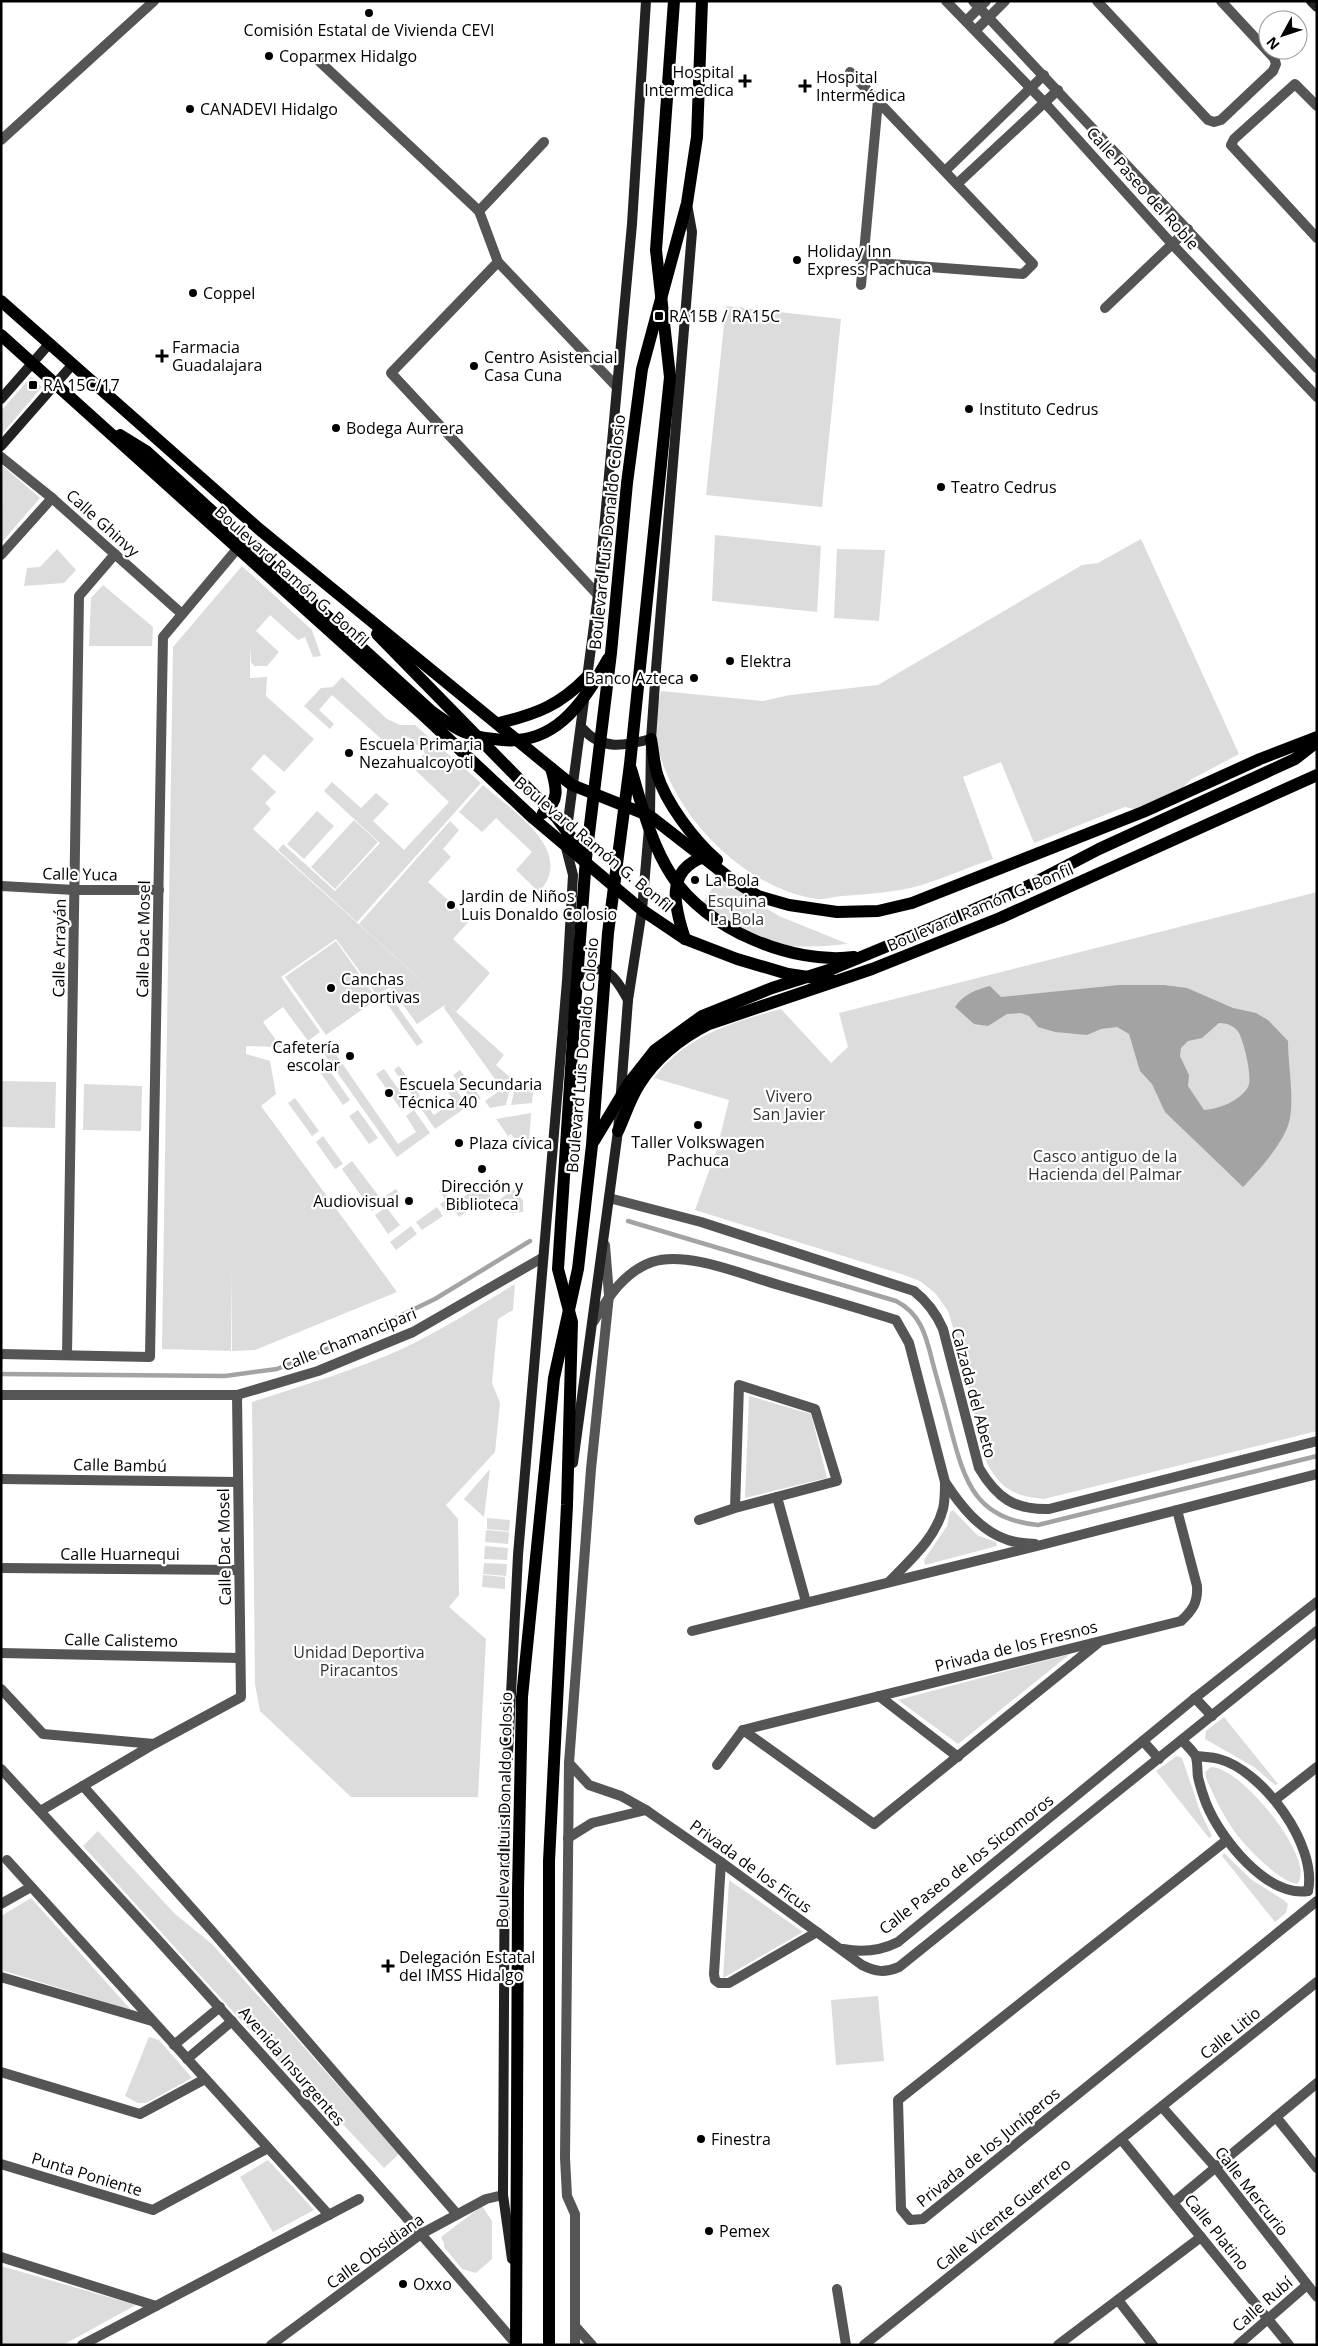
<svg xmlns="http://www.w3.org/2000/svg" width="1318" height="2346" viewBox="0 0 1318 2346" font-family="'Open Sans',sans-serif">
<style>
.green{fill:#dcdcdc}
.water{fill:#a3a3a3;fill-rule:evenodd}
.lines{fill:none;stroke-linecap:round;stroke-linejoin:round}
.stream{stroke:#a3a3a3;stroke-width:4.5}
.street{stroke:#555;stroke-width:10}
.secondary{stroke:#222;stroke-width:10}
.primary{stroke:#000;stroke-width:12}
.poi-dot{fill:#000;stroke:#fff;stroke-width:2}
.labels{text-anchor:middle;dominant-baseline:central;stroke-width:4.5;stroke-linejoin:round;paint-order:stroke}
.poi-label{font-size:16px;fill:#000;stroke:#fff;text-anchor:start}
.street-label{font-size:16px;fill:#000;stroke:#fff}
.park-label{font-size:16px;fill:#333;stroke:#fff}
</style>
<rect width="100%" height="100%" fill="#fff"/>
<!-- green -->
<g class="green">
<polygon points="726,306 841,319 822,507 706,495"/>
<polygon points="31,377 42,387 1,435 1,411"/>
<polygon points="3,466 40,498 2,542"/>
<polygon points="715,535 821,546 817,612 712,601"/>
<path d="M1141,539l98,215 -47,25 -19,17 -30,15 -18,-4 -91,36 -33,-81 -38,15 30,82c-24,8 -47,18 -71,26 -25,7 -53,9 -79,11 -8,0 -19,4 -26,3 -79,-11 -160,-99 -163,-179 0,-9 5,-20 7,-29l102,10 27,-6 88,-10 204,-120 16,-2z"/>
<polygon points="57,549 76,570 64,583 24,586 27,568 40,567"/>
<polygon points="837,549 885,550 879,621 834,618"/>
<polygon points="242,566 312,630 321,656 313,657 305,637 298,640 270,615 256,631 279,652 267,666 254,666 251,662 250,644 250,678 267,677 266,696 314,739 284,772 264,754 251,769 276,792 265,803 271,809 253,829 504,1055 496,1065 512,1079 506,1105 490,1108 485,1101 502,1089 444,1008 445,1005 417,1024 390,987 377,995 336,939 281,977 320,1032 308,1041 283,1007 263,1022 281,1047 246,1046 246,1054 270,1061 276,1094 261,1106 397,1292 255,1350 232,1351 231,1269 231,1351 162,1349 173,647"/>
<polygon points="103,585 153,627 152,646 89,646 91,598"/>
<polygon points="342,677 387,719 400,725 415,725 481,783 357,922 278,850 283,844 335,891 380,843 324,791 332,782 361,808 376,793 389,804 373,821 404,850 449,802 412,767 425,753 408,737 395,751 332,695 319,710 334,724 330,729 304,706 321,688 333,687"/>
<path d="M483,785c28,25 94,66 56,107l-23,-22 16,-18 -36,-34 -14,14 -23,-20z"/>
<polygon points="317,811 334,826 304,859 287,844"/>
<polygon points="354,820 378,842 335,889 311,867"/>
<polygon points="450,821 459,830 443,849 451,857 428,882 470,920 453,939 490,973 456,1012 359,924"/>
<path d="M718,879l61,37 69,28c-32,3 -69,6 -100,-10 -15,-8 -30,-21 -45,-31z"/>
<path d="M1317,892v539l-273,68c-30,-3 -44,-10 -58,-38l-29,-121 -9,-29 -12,-17 -16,-13 -19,-7 -206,-64 22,-61 12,-49 -75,-22c31,-42 79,-56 127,-69l50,54 17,-16 -9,-34z"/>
<polygon points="336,941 377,999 326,1035 285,977"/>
<polygon points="388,993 423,1042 417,1046 385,1001 381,1004 378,1000"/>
<polygon points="328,1043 398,1144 416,1132 406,1116 414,1110 430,1133 397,1157 324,1054"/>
<polygon points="399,1066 420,1096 415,1099 394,1070"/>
<polygon points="327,1067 350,1100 343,1105 320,1072"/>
<polygon points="384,1069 410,1105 402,1111 376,1074"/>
<polygon points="460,1070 481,1098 474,1103 453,1075"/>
<polygon points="531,1079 534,1082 532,1103 511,1105 516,1083 523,1089"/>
<polygon points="1,1081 56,1082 55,1128 1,1127"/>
<polygon points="84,1084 142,1086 141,1131 83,1130"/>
<polygon points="452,1084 468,1106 435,1129 420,1107 425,1103 434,1115 454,1101 446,1089"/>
<polygon points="295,1098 319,1131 312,1136 288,1103"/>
<polygon points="358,1110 378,1138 369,1144 349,1116"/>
<polygon points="531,1113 529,1143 517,1142 511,1134 508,1136 496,1119"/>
<polygon points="323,1136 343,1164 335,1169 316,1142"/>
<polygon points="352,1161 381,1199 396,1189 398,1192 372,1211 342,1169"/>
<polygon points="482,1184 495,1203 514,1189 523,1201 523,1212 512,1213 483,1200 459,1217 456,1212 451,1210 447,1213 440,1204 446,1200 439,1191 442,1189 453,1204"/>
<polygon points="386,1207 400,1225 388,1234 375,1215"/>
<polygon points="437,1207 443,1216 422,1230 416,1222"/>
<polygon points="411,1226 417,1234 396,1250 390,1242"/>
<path d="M515,1284l-2,26 -15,9 -6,64 8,20 -5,49 -49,53 12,14 1,76 -10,12 37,32 -8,158h-127l-91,-86 -5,-27 -3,-282c51,-17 105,-32 154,-55 38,-18 73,-41 109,-63z"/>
<polygon points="749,1396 811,1414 827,1478 745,1498"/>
<polygon points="490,1469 484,1517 464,1499"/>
<polygon points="953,1510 977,1535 996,1542 997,1546 925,1565 924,1560 947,1526 950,1512"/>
<polygon points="487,1518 510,1520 509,1531 487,1529"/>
<polygon points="486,1530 509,1532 508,1544 485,1542"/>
<polygon points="485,1546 508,1548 507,1560 484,1559"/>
<polygon points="484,1563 507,1564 506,1576 483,1574"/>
<polygon points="483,1575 505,1577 505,1589 482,1587"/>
<polygon points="1070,1654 958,1744 898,1700"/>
<polygon points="1224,1717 1278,1784 1275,1785 1254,1767 1205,1739 1206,1731"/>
<polygon points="1177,1756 1182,1758 1200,1811 1212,1836 1209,1838 1156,1771"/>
<path d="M1211,1767c31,0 107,95 86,117 -11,-2 -22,-11 -30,-18 -32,-28 -44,-49 -61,-88l-1,-6z"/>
<polygon points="98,1831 175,1914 212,1944 399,2154 384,2168 303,2082 277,2060 83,1846"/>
<polygon points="1224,1853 1252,1880 1285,1901 1288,1904 1286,1913 1275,1922 1222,1856"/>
<polygon points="729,1880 803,1932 723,1978"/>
<polygon points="31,1898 131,2010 1,1970 1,1916"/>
<polygon points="878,1996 884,2061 836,2065 831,2000"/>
<polygon points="149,2037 159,2040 192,2078 146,2103 138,2103 125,2096"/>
<polygon points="268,2160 314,2210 273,2232 240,2177"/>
<polygon points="482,2206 492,2221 492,2259 476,2273 462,2269 444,2247 444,2243 441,2237"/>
<polygon points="1,2266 136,2305 63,2345 1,2345"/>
</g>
<!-- water -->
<path class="water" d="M1119,985h45l23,3 46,20 23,5 12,7 20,21c0,25 6,52 2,77 -4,23 -31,52 -47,69l-78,-75 -13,-28 -12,-13 -11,-37 -12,-7 -16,2 -14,6 -32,-3 -17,-5 -9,-11 -8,-3 -14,1 -19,12 -14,-2 -19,-17c9,-13 20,-17 35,-21l11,11zM1219,1023c8,0 16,3 20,10 5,9 14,46 9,54 -8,14 -29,22 -44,23l-16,-24 1,-11 -9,-19 1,-8 7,-7 14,-3z"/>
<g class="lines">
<!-- stream -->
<g class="stream">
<path d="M628,1221l268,80c24,12 30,34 36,59 6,23 13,46 19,70 14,53 25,89 87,95l279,-69"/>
<polyline points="1,1374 225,1376 277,1369 354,1338 435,1299 530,1241"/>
</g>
<!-- street -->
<g class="street">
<polyline points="946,1 1045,103 1172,244 1317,397"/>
<polyline points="973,1 1317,368"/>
<polyline points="1097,1 1208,120 1214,122 1221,120 1273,71 1276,64 1274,58 1221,1"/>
<polyline points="966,21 986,1"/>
<polyline points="976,30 1005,1"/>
<polyline points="319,61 479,211 498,262 615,385"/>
<polyline points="850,72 1033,264 1023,274 863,262"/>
<polyline points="1317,106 1295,84 1234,139 1231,145 1317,238"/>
<polyline points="1,140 154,1"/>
<polyline points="945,171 1044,75"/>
<polyline points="957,184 1058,90"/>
<polyline points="479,211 544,142"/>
<polyline points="498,262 391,373 598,595"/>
<polyline points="861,285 878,101"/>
<polyline points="1105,308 1188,229"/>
<polyline points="1,457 52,498 182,614"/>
<polyline points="1,555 52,498"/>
<polyline points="1,886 75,890 159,890"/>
<path d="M609,1198l92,24 213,69c14,11 22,22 29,38l36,139c18,30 35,42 70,41l268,-68"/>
<path d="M594,1321c14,-24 30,-49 58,-59 35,-12 94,14 130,24 38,11 76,22 114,34l13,23 36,139c15,23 35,49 63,58 8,3 18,3 27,4"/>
<polyline points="1,1354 150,1357 163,637 237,549"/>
<polyline points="67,1355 79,596 115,554"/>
<polyline points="1,1395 237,1395 318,1371 413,1332 542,1258"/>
<polyline points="1,1479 238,1482"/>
<polyline points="777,1497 806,1602"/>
<polyline points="699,1520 735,1508 837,1481 815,1409 739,1385 735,1508"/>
<polyline points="1,1568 239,1570"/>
<path d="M890,1581c20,-21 45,-42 53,-72 2,-8 2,-19 2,-27"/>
<polyline points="692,1631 1041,1545 1317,1474"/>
<polyline points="1,1653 240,1658"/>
<polyline points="1,1689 43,1734 154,1744"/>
<polyline points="879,1696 958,1757"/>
<polyline points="1195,1698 1212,1716"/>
<path d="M743,1730l438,-109c12,-11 17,-19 16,-35l-20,-76"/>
<polyline points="743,1730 874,1824 1098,1643"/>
<path d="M1182,1740c4,5 10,10 13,15 3,5 2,16 3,22 2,9 5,18 8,26 14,35 60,94 102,88"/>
<polyline points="1143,1741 1159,1759"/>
<path d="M1196,1756c7,1 16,1 23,3 43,11 99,86 89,132"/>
<path d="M569,1763l20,22 32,11 25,14 75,52 141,103c14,7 22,8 37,2l418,-336"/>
<polyline points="717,1765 743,1730"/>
<path d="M1,1769c175,189 348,380 515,575"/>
<polyline points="83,1786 212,1931 456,2213"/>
<polyline points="1276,1799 1317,1767"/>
<polyline points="42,1810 154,1744 241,1697 237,1395"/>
<polyline points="568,1838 592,1823 646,1810"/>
<polyline points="1227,1840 898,2100 901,2209 910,2220 923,2219 1317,1901"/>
<polyline points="7,1860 329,2215"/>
<polyline points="721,1862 714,1974 715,1980 719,1983 729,1983 817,1932"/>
<polyline points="1,1904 31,1887"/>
<path d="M843,1949c20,4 37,2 55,-7l297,-244 122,-96"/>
<polyline points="1,1977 152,2021"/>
<polyline points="174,2045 220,2007"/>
<polyline points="187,2059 232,2021"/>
<polyline points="1,2072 140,2114 205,2079"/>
<polyline points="1162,2107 1216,2168 1317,2297"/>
<polyline points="1276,2117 1317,2168"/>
<polyline points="1121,2139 1289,2345"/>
<polyline points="1,2164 153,2210 268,2148"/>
<polyline points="1174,2202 1317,2083"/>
<polyline points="1,2257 156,2306"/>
<polyline points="837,2289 846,2345"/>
<polyline points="1118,2300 1153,2345"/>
<polyline points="575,2326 592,2345"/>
<polyline points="82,2345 359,2199"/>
<polyline points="271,2345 421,2234 486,2199 503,2195"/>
<polyline points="575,2345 575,2214 567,2196 565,2158 569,1763 591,1469 609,1295 605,1245"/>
<polyline points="864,2345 1317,1982"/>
<polyline points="1058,2345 1201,2237"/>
<polyline points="1238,2345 1307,2285"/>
</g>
<!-- secondary -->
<g class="secondary">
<polyline points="1311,1 1317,7"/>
<polyline points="1,399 49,344"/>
<polyline points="1,446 73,364"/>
<path d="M582,728c20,23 42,18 69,11"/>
<path d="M574,977c29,-18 40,-3 54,23"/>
<polyline points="573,1463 618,1131 628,1000 642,910 650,816 651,739 656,669 692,232 687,204"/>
<polyline points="512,2259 503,2195 505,1813 518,1555 567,981 573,875 565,844 598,595 632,224 646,1"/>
</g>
<!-- primary -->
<g class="primary">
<polyline points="1,301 259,529 562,777 572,785 650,816 731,879 758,896 789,905 837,912 878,911 912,903 1143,812 1260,759 1317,737"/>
<polyline points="1,335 423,715 533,818 642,910 685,939 737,959 788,974 835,981"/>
<path d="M120,435l26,16 285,260c10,7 21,16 33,21 8,4 20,6 30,7 59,10 88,-34 114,-80"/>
<polyline points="377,634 556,817 584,854"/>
<path d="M499,723c38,-9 61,-18 88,-46"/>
<path d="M651,739c2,11 3,24 6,35 9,29 37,66 60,86"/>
<path d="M631,769c11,37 20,75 41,107 34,53 120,89 182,81"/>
<path d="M543,813c18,-12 13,-27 8,-45"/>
<path d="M685,939c-10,-30 -21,-69 19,-82"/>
<path d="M618,1131c7,-15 12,-32 21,-46 17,-27 42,-47 70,-61l163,-55 128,-51 317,-143"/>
<polyline points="594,1141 629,1083 655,1050 702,1016 772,988 832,969 931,928 1028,886 1099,849 1295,759 1317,742"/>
<polyline points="516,2345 518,1890 522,1697 554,1378 578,1269 592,1145 608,933 630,764 670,377 656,250 674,1"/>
<polyline points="549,2345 549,1861 567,1505 572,1322 558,1269 575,1007 586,858 611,653 627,483 642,369 687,203 697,137 702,1"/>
</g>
</g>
<!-- markers -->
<g class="poi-dot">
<circle cx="369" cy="13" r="5"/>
<circle cx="269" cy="56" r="5"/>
<path d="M742.5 73.5h5v5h5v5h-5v5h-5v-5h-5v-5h5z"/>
<path d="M802.5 78.5h5v5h5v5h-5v5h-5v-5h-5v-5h5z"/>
<circle cx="190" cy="109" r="5"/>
<circle cx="797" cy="260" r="5"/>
<circle cx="193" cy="293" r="5"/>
<rect x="654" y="311" width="10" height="10" rx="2.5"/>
<path d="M159.5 348.5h5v5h5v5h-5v5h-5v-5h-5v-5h5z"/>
<circle cx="474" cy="366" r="5"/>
<rect x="28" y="380" width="10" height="10" rx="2.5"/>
<circle cx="969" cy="409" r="5"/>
<circle cx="336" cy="428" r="5"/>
<circle cx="941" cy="487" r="5"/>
<circle cx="730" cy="661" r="5"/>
<circle cx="694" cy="678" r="5"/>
<circle cx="349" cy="753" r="5"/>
<circle cx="695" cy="880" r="5"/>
<circle cx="451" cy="905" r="5"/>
<circle cx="331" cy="988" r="5"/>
<circle cx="350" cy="1056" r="5"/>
<circle cx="389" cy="1093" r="5"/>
<circle cx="698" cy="1125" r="5"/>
<circle cx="459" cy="1143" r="5"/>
<circle cx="482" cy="1169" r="5"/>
<circle cx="409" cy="1201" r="5"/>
<path d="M385.5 1958.5h5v5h5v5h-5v5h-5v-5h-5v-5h5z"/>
<circle cx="701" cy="2139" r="5"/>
<circle cx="709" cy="2231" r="5"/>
<circle cx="403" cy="2284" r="5"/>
</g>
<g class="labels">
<!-- poi labels -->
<g class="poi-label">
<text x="369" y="30" text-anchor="middle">Comisión Estatal de Vivienda CEVI</text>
<text x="279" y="56">Coparmex Hidalgo</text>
<text x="734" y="72" text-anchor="end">Hospital<tspan x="734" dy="18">Intermedica</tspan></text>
<text x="816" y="77">Hospital<tspan x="816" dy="18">Intermédica</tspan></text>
<text x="200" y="109">CANADEVI Hidalgo</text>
<text x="807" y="251">Holiday Inn<tspan x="807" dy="18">Express Pachuca</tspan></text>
<text x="203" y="293">Coppel</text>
<text x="669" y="316">RA15B / RA15C</text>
<text x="172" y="347">Farmacia<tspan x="172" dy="18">Guadalajara</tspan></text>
<text x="484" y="357">Centro Asistencial<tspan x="484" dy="18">Casa Cuna</tspan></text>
<text x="43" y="385">RA 15C/17</text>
<text x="979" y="409">Instituto Cedrus</text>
<text x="346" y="428">Bodega Aurrera</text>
<text x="951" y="487">Teatro Cedrus</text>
<text x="740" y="661">Elektra</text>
<text x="684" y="678" text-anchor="end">Banco Azteca</text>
<text x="359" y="744">Escuela Primaria<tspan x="359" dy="18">Nezahualcoyotl</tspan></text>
<text x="705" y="880">La Bola</text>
<text x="461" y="896">Jardin de Niños<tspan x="461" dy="18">Luis Donaldo Colosio</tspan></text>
<text x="341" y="979">Canchas<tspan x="341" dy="18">deportivas</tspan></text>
<text x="340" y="1047" text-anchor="end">Cafetería<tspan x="340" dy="18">escolar</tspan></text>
<text x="399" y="1084">Escuela Secundaria<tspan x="399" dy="18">Técnica 40</tspan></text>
<text x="698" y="1142" text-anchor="middle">Taller Volkswagen<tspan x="698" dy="18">Pachuca</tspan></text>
<text x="469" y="1143">Plaza cívica</text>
<text x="482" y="1186" text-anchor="middle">Dirección y<tspan x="482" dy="18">Biblioteca</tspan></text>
<text x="399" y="1201" text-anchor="end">Audiovisual</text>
<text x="399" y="1957">Delegación Estatal<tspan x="399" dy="18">del IMSS Hidalgo</tspan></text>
<text x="711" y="2139">Finestra</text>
<text x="719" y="2231">Pemex</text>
<text x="413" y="2284">Oxxo</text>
</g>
<!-- street labels -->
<g class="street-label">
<text transform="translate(1143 188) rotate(48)">Calle Paseo del Roble</text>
<text transform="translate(103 523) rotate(42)">Calle Ghinvy</text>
<text transform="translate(607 532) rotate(-84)">Boulevard Luis Donaldo Colosio</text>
<text transform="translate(292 576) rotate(42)">Boulevard Ramón G. Bonfil</text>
<text transform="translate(594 844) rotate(40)">Boulevard Ramón G. Bonfil</text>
<text transform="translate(80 874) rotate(1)">Calle Yuca</text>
<text transform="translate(980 907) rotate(-23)">Boulevard Ramón G. Bonfil</text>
<text transform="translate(143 939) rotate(-89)">Calle Dac Mosel</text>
<text transform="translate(59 948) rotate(-89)">Calle Arrayán</text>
<text transform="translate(582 1055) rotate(-85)">Boulevard Luis Donaldo Colosio</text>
<text transform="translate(349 1339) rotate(-22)">Calle Chamancipari</text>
<text transform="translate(974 1393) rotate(75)">Calzada del Abeto</text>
<text transform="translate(120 1465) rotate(1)">Calle Bambú</text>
<text transform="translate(224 1547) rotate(-91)">Calle Dac Mosel</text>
<text x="120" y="1554">Calle Huarnequi</text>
<text transform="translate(121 1640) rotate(1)">Calle Calistemo</text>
<text transform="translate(1016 1646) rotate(-14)">Privada de los Fresnos</text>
<text transform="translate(504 1810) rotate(-89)">Boulevard Luis Donaldo Colosio</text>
<text transform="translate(966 1864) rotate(-38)">Calle Paseo de los Sicomoros</text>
<text transform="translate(751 1866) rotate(36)">Privada de los Ficus</text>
<text transform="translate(1230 2033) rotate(-39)">Calle Litio</text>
<text transform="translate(292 2066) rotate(49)">Avenida Insurgentes</text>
<text transform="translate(988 2147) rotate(-39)">Privada de los Juníperos</text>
<text transform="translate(87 2174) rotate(17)">Punta Poniente</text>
<text transform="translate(1252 2191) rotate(52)">Calle Mercurio</text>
<text transform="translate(1003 2214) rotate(-39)">Calle Vicente Guerrero</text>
<text transform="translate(1217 2232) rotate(51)">Calle Platino</text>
<text transform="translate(375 2251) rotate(-36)">Calle Obsidiana</text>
<text transform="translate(1262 2304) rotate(-41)">Calle Rubí</text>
</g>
<!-- park labels -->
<g class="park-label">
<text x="737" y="901">Esquina<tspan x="737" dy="18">La Bola</tspan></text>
<text x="789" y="1096">Vivero<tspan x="789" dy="18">San Javier</tspan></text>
<text x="1105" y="1156">Casco antiguo de la<tspan x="1105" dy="18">Hacienda del Palmar</tspan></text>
<text x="359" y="1652">Unidad Deportiva<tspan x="359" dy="18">Piracantos</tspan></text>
</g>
</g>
<!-- border -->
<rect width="1318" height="2346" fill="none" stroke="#000000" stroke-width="5"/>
<!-- north arrow -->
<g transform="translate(1283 35) rotate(230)"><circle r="24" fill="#ffffff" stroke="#999999"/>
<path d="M0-4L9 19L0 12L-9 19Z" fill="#000000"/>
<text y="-8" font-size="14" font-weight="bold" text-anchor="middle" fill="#000000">N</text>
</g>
</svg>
